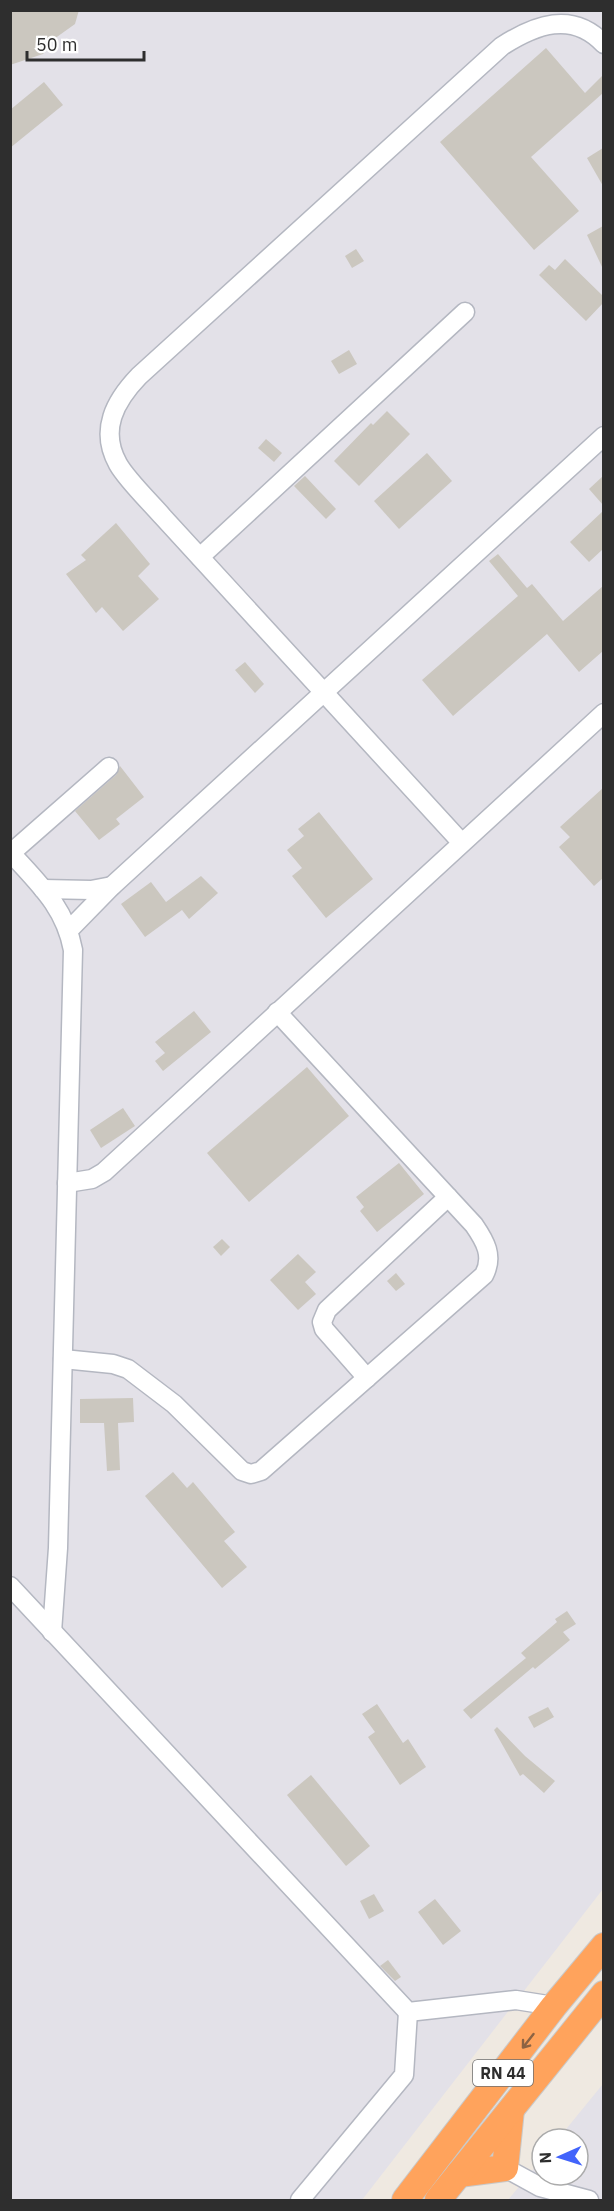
<svg xmlns="http://www.w3.org/2000/svg" width="614" height="2211" viewBox="0 0 614 2211" font-family="'IBM Plex Sans',sans-serif">
<style>
.industrial{fill:#e3e1e8}
.building{fill:#cbc7bf}
.lines{fill:none;stroke-linecap:round;stroke-linejoin:round}
.minor-casing{stroke:#b4b7c1;stroke-width:21}
.highway-casing{stroke:#c9c9c9;stroke-width:28}
.minor{stroke:#fff;stroke-width:18}
.highway{stroke:#ffa35c;stroke-width:26}
.oneway{stroke:#8c6343}
.labels{text-anchor:middle;dominant-baseline:central;stroke-width:6;stroke-linejoin:round;paint-order:stroke}
.shield{fill:#fff;stroke:#6d6d6d;stroke-width:1.5}
.shield-label{font-size:16px;font-weight:bold;fill:#2e2e2e}
</style>
<rect width="100%" height="100%" fill="#efe9e1"/>
<!-- industrial -->
<g class="industrial">
<polygon points="11,11 603,11 603,1889 362,2200 11,2200"/>
<polygon points="603,2084 603,2200 508,2200 542,2159 542,2175 578,2175 578,2139 558,2139"/>
</g>
<!-- building -->
<g class="building">
<polygon points="10,10 79,10 75,24 54,39 43,54 10,65"/>
<polygon points="546,48 585,93 603,75 603,93 531,157 579,211 534,250 440,142"/>
<polygon points="44,82 63,105 10,148 10,110"/>
<polygon points="603,148 603,186 587,158"/>
<polygon points="603,226 603,269 587,235"/>
<polygon points="356,249 364,261 352,268 345,256"/>
<polygon points="565,259 603,296 603,303 586,321 539,275 549,265 555,270"/>
<polygon points="349,350 357,364 339,374 331,361"/>
<polygon points="387,411 410,434 359,486 334,461 371,423 373,425"/>
<polygon points="266,439 282,453 274,462 258,448"/>
<polygon points="427,453 452,481 399,529 374,501"/>
<polygon points="305,476 336,509 326,519 294,486"/>
<polygon points="603,476 603,505 589,489"/>
<polygon points="603,511 603,549 589,562 570,542"/>
<polygon points="116,523 150,564 138,576 159,599 123,631 102,607 96,613 66,574 86,560 81,555"/>
<polygon points="498,554 527,588 532,584 563,621 603,586 603,651 579,672 547,634 453,716 422,680 518,596 489,561"/>
<polygon points="245,662 264,684 255,693 235,670"/>
<polygon points="120,766 144,797 116,819 120,824 99,840 75,811 116,775"/>
<polygon points="603,788 603,878 594,886 559,847 570,837 560,827"/>
<polygon points="319,812 373,879 326,918 292,876 302,868 287,850 304,836 298,829"/>
<polygon points="201,876 218,893 189,919 182,910 145,937 121,904 151,882 166,902"/>
<polygon points="194,1011 211,1032 163,1071 155,1061 165,1053 155,1042"/>
<polygon points="307,1067 349,1116 249,1202 207,1153"/>
<polygon points="123,1108 135,1126 101,1148 90,1130"/>
<polygon points="399,1163 424,1194 377,1232 360,1211 364,1207 356,1197"/>
<polygon points="222,1239 230,1247 221,1256 213,1247"/>
<polygon points="298,1254 316,1272 305,1282 316,1294 298,1310 270,1280"/>
<polygon points="396,1273 405,1284 396,1291 387,1281"/>
<polygon points="133,1398 134,1422 118,1423 120,1470 107,1471 104,1423 80,1423 80,1399"/>
<polygon points="173,1472 187,1488 193,1482 235,1532 224,1541 247,1567 222,1588 145,1496"/>
<polygon points="567,1611 576,1624 563,1632 570,1640 535,1669 533,1667 471,1719 463,1710 526,1658 521,1653 557,1622 555,1619"/>
<polygon points="377,1704 403,1743 408,1739 426,1767 400,1785 368,1737 375,1732 362,1714"/>
<polygon points="548,1707 554,1717 534,1728 528,1717"/>
<polygon points="497,1727 525,1756 555,1781 544,1793 523,1774 520,1776 494,1730"/>
<polygon points="311,1775 370,1846 346,1866 287,1795"/>
<polygon points="374,1894 384,1911 369,1919 360,1901"/>
<polygon points="435,1899 461,1931 443,1945 418,1912"/>
<polygon points="388,1960 401,1977 395,1981 380,1966"/>
</g>
<g class="lines">
<!-- minor casing -->
<g class="minor-casing">
<g id="minor">
<polyline points="200,557 465,312"/>
<path d="M461,842l-298,-325c-12,-14 -36,-37 -45,-53 -19,-34 -3,-63 21,-88l363,-330c33,-21 70,-36 102,-2"/>
<path d="M10,852c29,32 55,55 63,98l-15,598 -6,84"/>
<polyline points="11,853 109,767"/>
<polyline points="43,889 91,890 112,886"/>
<polyline points="69,930 112,886 604,436"/>
<polyline points="67,1183 92,1179 104,1172 604,713"/>
<path d="M63,1359l50,5 15,5 46,35 68,67 9,3 10,-3 223,-196c10,-19 1,-34 -10,-50l-197,-213"/>
<polyline points="367,1378 324,1329 322,1322 327,1310 448,1197"/>
<polyline points="10,1586 408,2012 516,2000 554,2006"/>
<polyline points="505,2168 540,2187 589,2200"/>
<polyline points="300,2200 404,2075 408,2012"/>
</g>
</g>
<!-- highway casing -->
<g class="highway-casing">
<g id="highway">
<polyline points="459,2174 505,2168 511,2110"/>
<polyline points="405,2200 554,2006 604,1946"/>
<polyline points="438,2200 604,1994"/>
</g>
</g>
<!-- minor -->
<use href="#minor" class="minor"/>
<!-- highway -->
<use href="#highway" class="highway"/>
</g>
<!-- one-way arrows -->
<defs><path id="oneway-shaft" d="M-6 0H5M1.5-3L5.5 0L1.5 3" fill="none" stroke-width="1.6" stroke-linecap="round" stroke-linejoin="round" transform="scale(1.5)"/></defs>
<use class="oneway" href="#oneway-shaft" transform="translate(528 2041) rotate(128)"/>
<g class="labels">
<!-- shield labels -->
<rect class="shield" x="473" y="2060" width="60" height="26" rx="4.5"/>
<g class="shield-label">
<text x="503" y="2073">RN 44</text>
</g>
</g>
<!-- border -->
<rect width="614" height="2211" fill="none" stroke="#2e2e2e" stroke-width="24"/>
<!-- north arrow -->
<g transform="translate(560 2157) rotate(267)"><circle r="28" fill="#ffffff" stroke="#ababab" stroke-width="1.5"/>
<path d="M0-4.5L10 22L0 15L-10 22Z" fill="#4264fb"/>
<text y="-9" font-size="16" font-weight="bold" text-anchor="middle" fill="#2e2e2e">N</text>
</g>
<!-- scale -->
<path d="M27 51v9h117v-9" fill="none" stroke="#2e2e2e" stroke-width="3"/>
<text x="36" y="51" font-size="18" fill="#2e2e2e" stroke="#ffffff" stroke-width="4.5" paint-order="stroke">50 m</text>
</svg>
